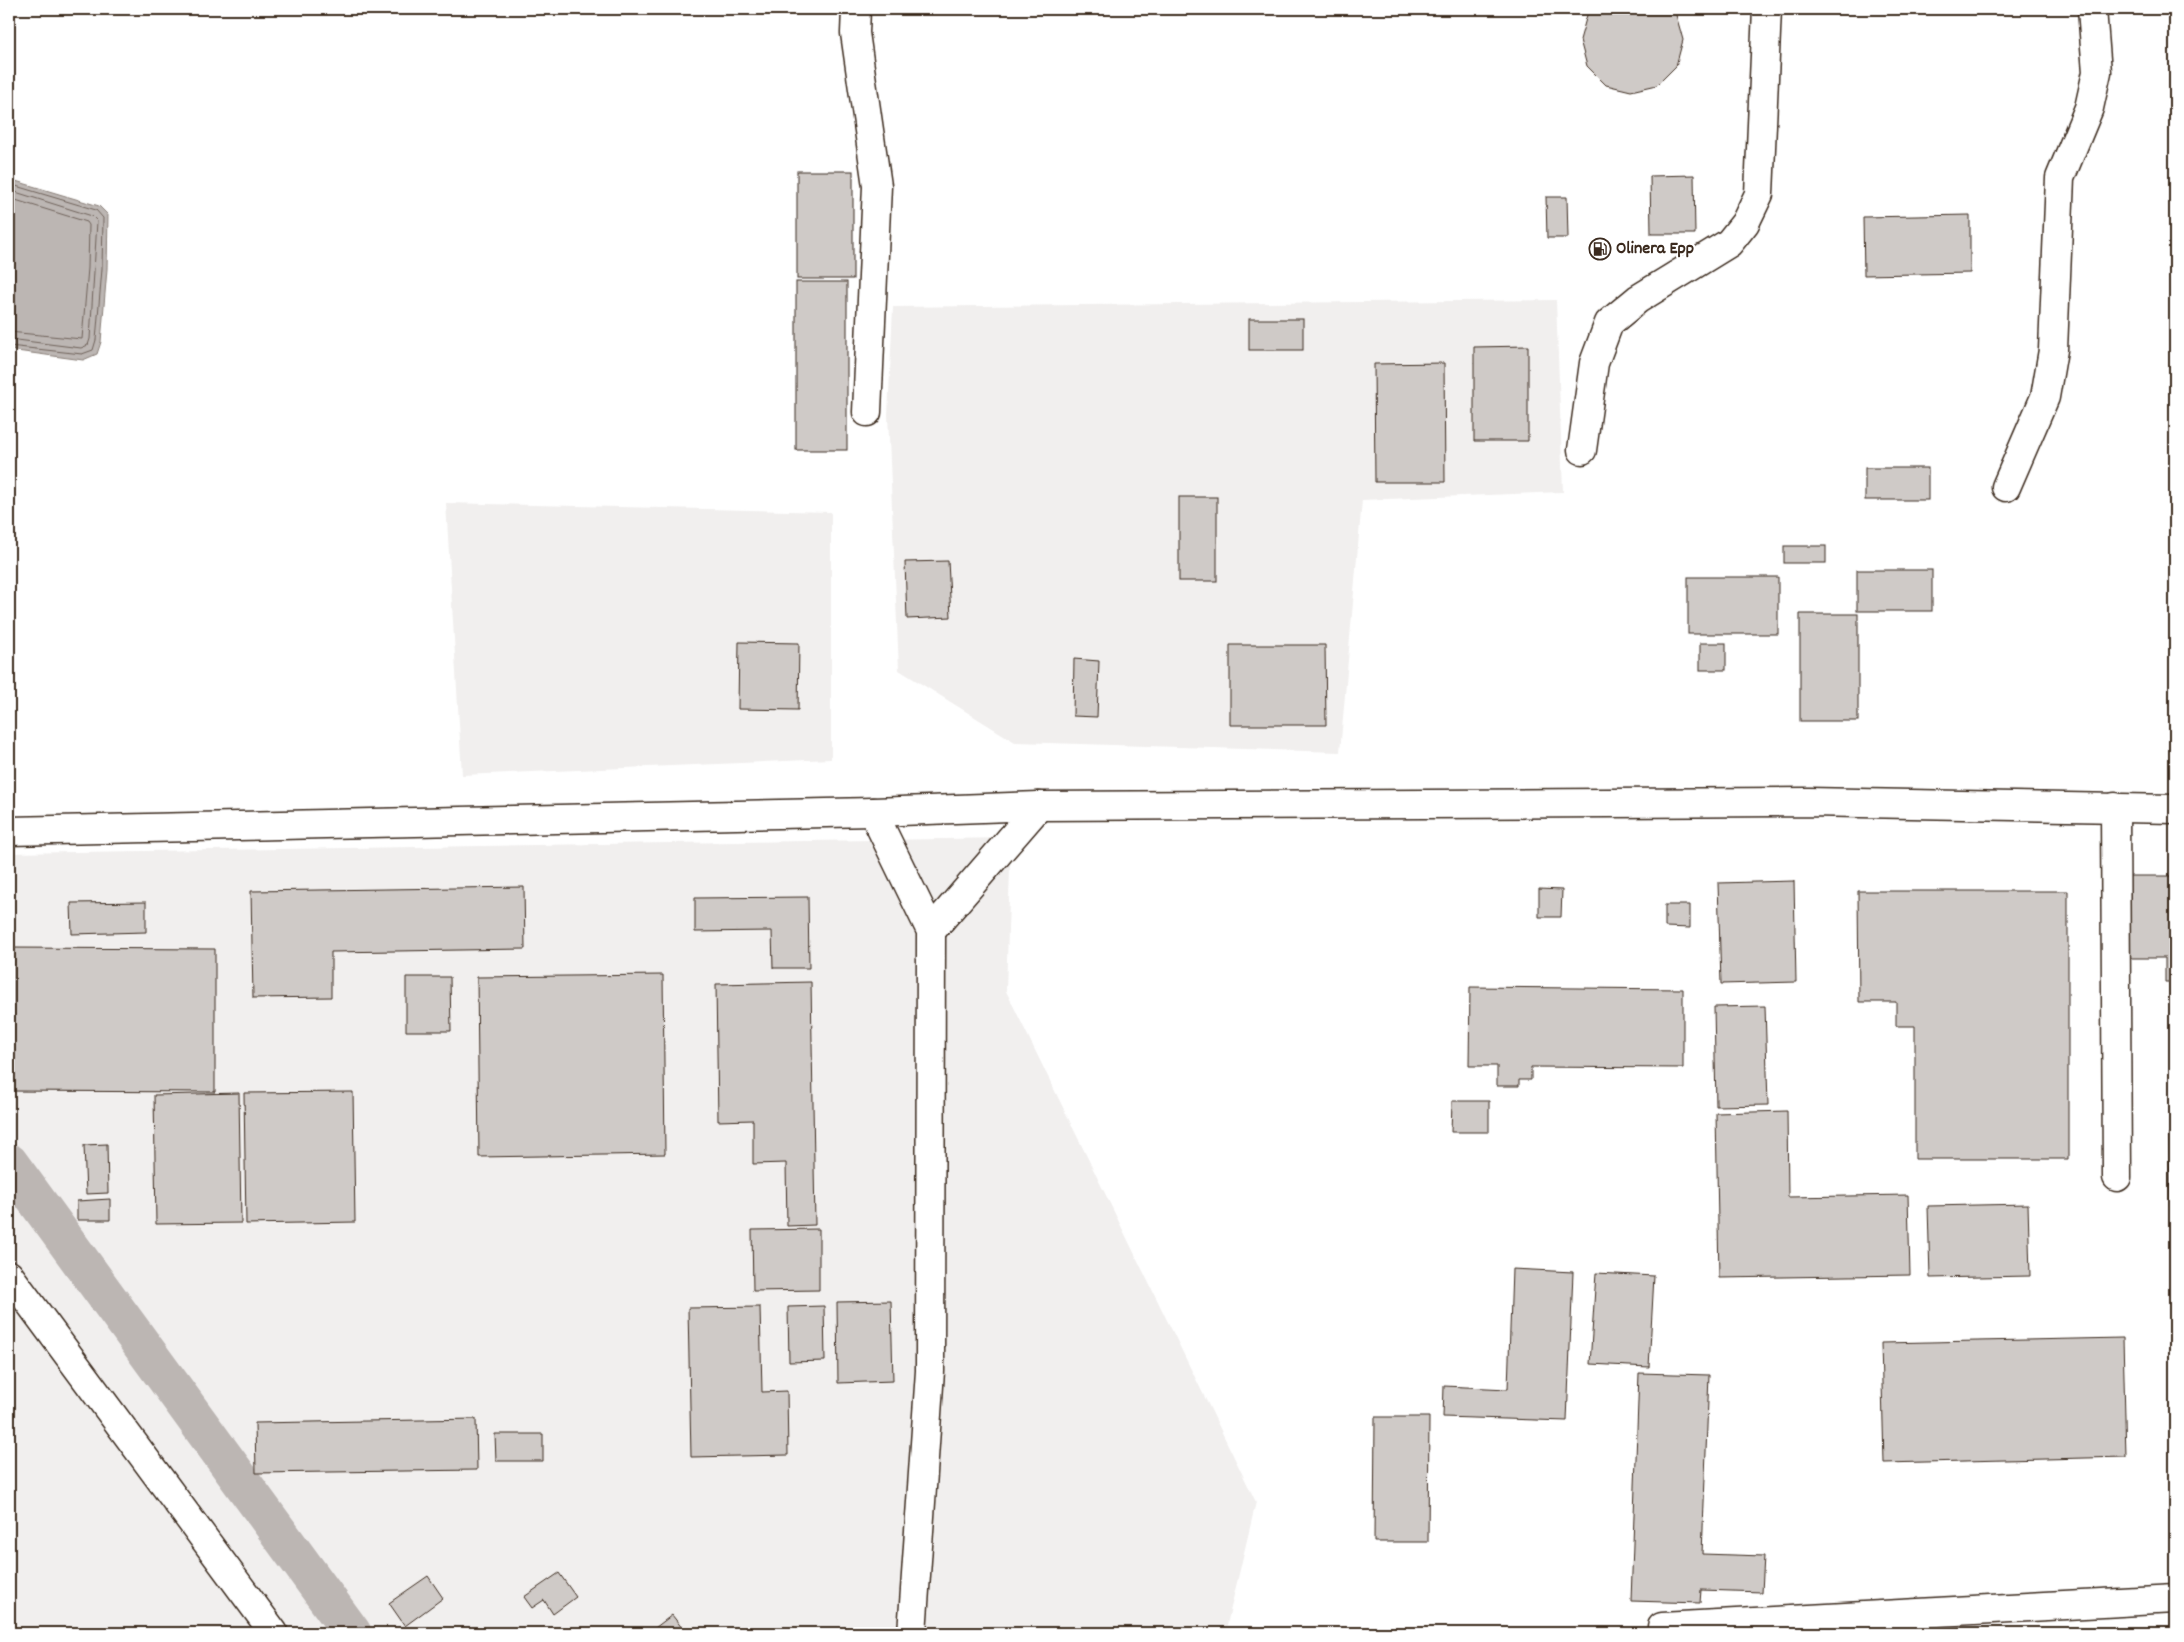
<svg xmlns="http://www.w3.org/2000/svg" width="2184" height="1642" viewBox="0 0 2184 1642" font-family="Dekko,sans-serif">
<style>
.built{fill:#f1efee}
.water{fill:#bcb6b3;stroke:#887e77}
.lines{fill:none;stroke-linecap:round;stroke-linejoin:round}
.shore{stroke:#6f625a;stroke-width:1}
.canal{stroke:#bcb6b3;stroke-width:39}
.building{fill:#cfcac7;stroke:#3b2a1e}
.minor-casing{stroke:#3b2a1e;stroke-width:31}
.highway-casing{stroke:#3b2a1e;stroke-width:31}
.minor{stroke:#fff;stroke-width:28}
.highway{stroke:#fff;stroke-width:28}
.labels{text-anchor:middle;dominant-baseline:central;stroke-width:4;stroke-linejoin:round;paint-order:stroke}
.poi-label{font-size:18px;font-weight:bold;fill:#3b2a1e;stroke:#fff;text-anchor:start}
</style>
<rect width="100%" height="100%" fill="#fff"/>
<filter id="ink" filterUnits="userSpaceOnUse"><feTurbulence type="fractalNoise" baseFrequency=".02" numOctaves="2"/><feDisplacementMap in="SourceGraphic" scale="10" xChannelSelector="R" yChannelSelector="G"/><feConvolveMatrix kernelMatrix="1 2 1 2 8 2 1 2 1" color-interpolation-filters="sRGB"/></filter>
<g filter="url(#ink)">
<!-- built -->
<g class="built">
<polygon points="1556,300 1563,492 1362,500 1340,752 1015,742 899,670 888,415 893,307"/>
<polygon points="446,503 831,512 831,759 462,775"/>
<polygon points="1011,838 1006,991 1256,1502 1225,1633 9,1633 9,853"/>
</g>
<!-- water -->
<polygon class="water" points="9,179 99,206 108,215 107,269 101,342 97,354 83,360 9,350"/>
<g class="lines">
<!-- shore -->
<g class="shore">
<polyline points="9,184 96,210 103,218 102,269 96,340 93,350 82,354 9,346"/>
<polyline points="9,190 92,216 97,221 90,339 88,345 81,348 9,339"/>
<polyline points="9,198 87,222 89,225 88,268 82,339 9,332"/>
</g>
<!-- canal -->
<polyline class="canal" points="9,1163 352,1633"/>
</g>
<!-- building -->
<g class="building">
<polygon points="1593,9 1670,9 1676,15 1683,40 1676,66 1657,85 1631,91 1606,85 1587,66 1580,40 1587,15"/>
<rect x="797" y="171" width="56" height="108"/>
<polygon points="1694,175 1695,234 1651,234 1650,176"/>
<polygon points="1546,197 1567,197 1568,238 1547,238"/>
<polygon points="1970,215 1970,273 1864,275 1863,217"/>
<rect x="796" y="282" width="51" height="168"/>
<rect x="1249" y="319" width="54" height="31"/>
<polygon points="1528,346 1528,441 1474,441 1474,347"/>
<polygon points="1444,363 1445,482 1375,482 1374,364"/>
<rect x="1865" y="468" width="63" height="32"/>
<rect x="1179" y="497" width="38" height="84"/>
<rect x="1784" y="546" width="42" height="17"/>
<polygon points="948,561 951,617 907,619 905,562"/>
<rect x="1857" y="570" width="75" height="41"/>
<rect x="1688" y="577" width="90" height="57"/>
<rect x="1800" y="614" width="58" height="107"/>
<polygon points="739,642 799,643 798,710 738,709"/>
<rect x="1700" y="643" width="26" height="27"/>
<polygon points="1230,645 1325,645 1326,725 1230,725"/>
<polygon points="1074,659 1099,661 1097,717 1073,716"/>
<polygon points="2129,876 2175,876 2175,982 2165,982 2165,958 2129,958"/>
<polygon points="1794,881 1796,982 1721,984 1718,883"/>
<polygon points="524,887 525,949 331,952 331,997 253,998 251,891"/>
<polygon points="1539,889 1562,890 1561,917 1539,917"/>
<polygon points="1858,891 2068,891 2068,1159 1915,1159 1915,1026 1896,1026 1896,1002 1859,1002"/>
<polygon points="808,897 809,968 773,968 772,931 695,932 695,898"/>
<polygon points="146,902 146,932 72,934 71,903"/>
<polygon points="1665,905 1690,905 1690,928 1665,927"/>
<polygon points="9,948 215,949 215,1092 9,1091"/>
<polygon points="663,975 665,1154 479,1157 477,977"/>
<polygon points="406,977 450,977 451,1031 406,1031"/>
<polygon points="811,982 815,1225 787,1226 786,1163 753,1164 753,1120 718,1121 716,984"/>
<polygon points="1470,987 1683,989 1683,1068 1531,1067 1531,1080 1519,1080 1519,1086 1497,1086 1497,1066 1469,1066"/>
<polygon points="1765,1006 1768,1105 1716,1106 1714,1007"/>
<polygon points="353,1092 355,1222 246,1224 244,1093"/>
<polygon points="239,1093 241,1223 156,1224 154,1095"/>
<polygon points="1452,1101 1489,1101 1489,1132 1451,1132"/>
<polygon points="1787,1111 1788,1197 1908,1195 1910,1275 1719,1278 1716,1113"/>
<polygon points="2169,1134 2175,1134 2175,1207 2170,1207"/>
<polygon points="107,1144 108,1193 86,1194 84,1145"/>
<polygon points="110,1199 110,1220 77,1220 77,1201"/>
<polygon points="2028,1204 2030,1276 1930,1278 1928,1206"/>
<polygon points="819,1229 819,1290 753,1291 752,1230"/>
<polygon points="1512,1269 1573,1272 1567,1421 1443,1417 1444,1386 1508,1389"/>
<polygon points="1596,1273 1654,1276 1649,1367 1590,1364"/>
<polygon points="891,1301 893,1381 838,1383 837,1302"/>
<polygon points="824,1306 825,1361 789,1362 788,1307"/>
<polygon points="760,1307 762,1392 787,1391 788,1455 691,1457 688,1308"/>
<polygon points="2123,1338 2126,1457 1884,1463 1881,1343"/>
<polygon points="1639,1373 1709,1375 1702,1554 1764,1556 1762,1592 1701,1590 1700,1603 1631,1601"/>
<polygon points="1375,1417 1429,1417 1428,1542 1374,1542"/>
<polygon points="476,1419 477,1470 256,1473 255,1423"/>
<polygon points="495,1434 543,1434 543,1461 496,1461"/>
<polygon points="559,1573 576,1597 553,1614 544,1600 532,1608 524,1597"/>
<polygon points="428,1576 443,1598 405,1626 389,1603"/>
<polygon points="672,1615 686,1633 653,1633 651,1631"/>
</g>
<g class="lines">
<!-- minor casing -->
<g class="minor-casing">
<g id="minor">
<polyline points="856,9 855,33 877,186 867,412"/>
<polyline points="1582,450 1594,363 1609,323 1638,299 1729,243 1745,223 1759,194 1767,9"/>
<polyline points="2006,487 2045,397 2053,350 2060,178 2089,108 2097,72 2092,9"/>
<polyline points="2115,807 2117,1177"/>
<polyline points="873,812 931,931 930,1371 912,1633"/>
<polyline points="931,931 1039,806"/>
<polyline points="9,1275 274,1633"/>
<polyline points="1662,1633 1662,1627 2175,1599"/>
</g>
</g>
<!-- highway casing -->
<g class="highway-casing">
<polyline id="highway" points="9,831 873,812 1039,806 1808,802 2175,809"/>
</g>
<!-- minor -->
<use href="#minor" class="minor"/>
<!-- highway -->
<use href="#highway" class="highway"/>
</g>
</g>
<!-- icons -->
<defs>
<g id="fuel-ring" transform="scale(1.125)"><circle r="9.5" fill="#fff" stroke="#3b2a1e" stroke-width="1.5"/><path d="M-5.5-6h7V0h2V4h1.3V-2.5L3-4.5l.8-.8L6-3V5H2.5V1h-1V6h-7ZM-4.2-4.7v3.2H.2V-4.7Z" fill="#3b2a1e"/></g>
</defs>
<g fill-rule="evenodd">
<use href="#fuel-ring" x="1600" y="249"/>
</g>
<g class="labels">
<!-- poi labels -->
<g class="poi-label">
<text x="1616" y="249">Olinera Epp</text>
</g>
</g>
<!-- margin -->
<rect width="2184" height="1642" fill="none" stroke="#fff" stroke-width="30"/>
<rect x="15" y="15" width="2154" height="1612" fill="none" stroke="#3b2a1e" stroke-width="2" filter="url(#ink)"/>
</svg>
